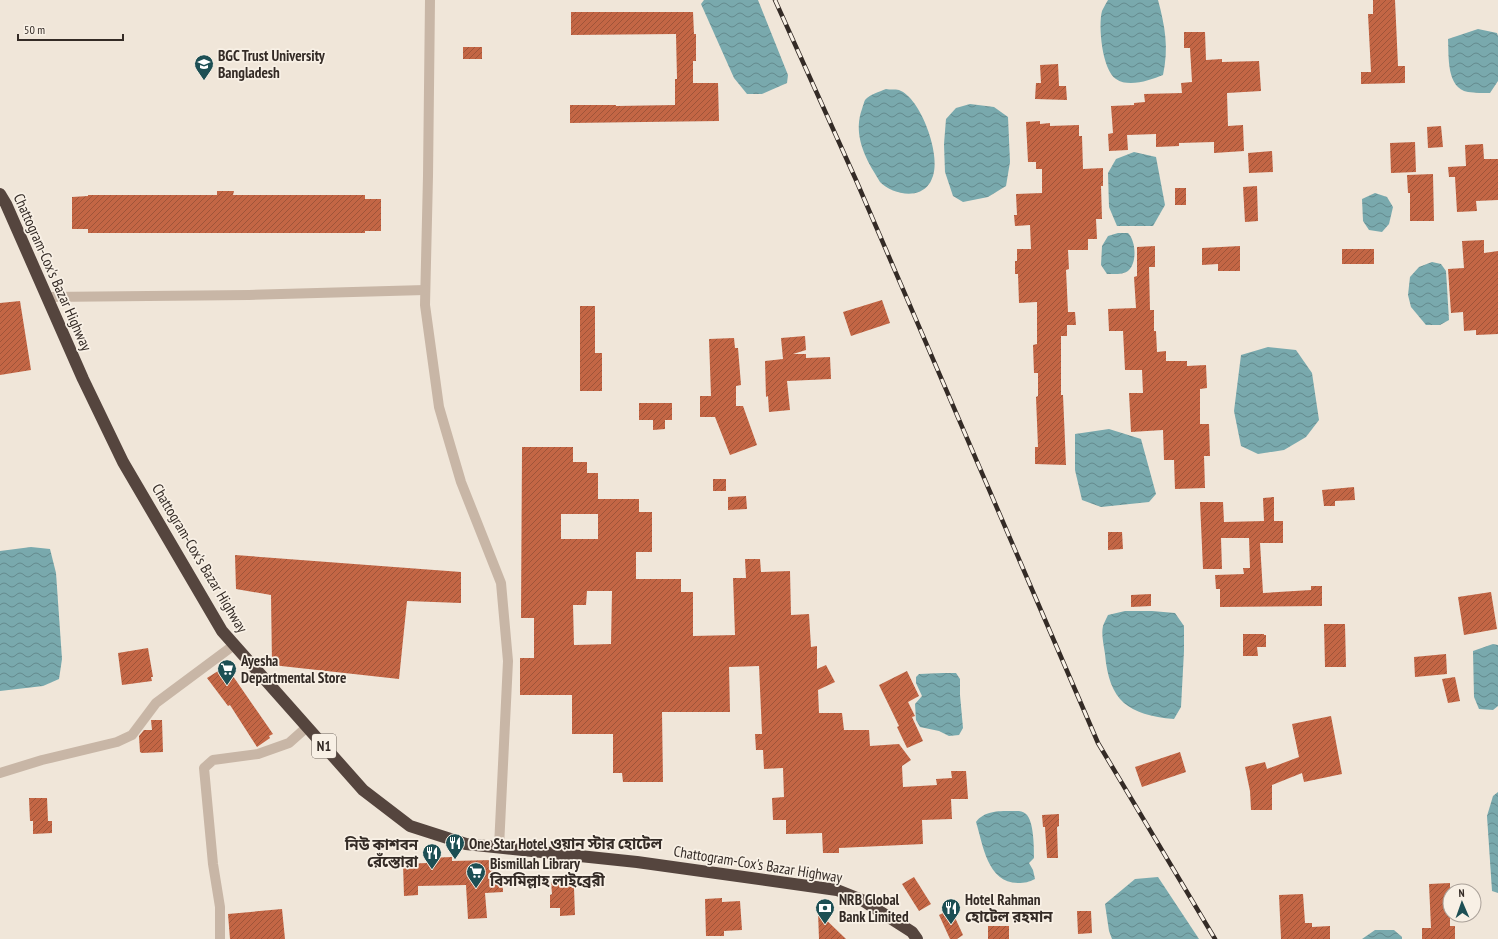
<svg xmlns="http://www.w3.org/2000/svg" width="1498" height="939" viewBox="0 0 1498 939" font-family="'PT Sans Narrow','Noto Sans Bengali',sans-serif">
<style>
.water{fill:url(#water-waves)}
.building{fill:url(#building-hatch);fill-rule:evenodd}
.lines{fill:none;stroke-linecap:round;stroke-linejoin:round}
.minor{stroke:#c8b6a6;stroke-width:10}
.highway{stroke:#55453e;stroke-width:12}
.rail-casing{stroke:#342b26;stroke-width:4.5}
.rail{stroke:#f8f0e5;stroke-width:3;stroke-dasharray:9;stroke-linecap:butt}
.labels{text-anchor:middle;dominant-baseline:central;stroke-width:3.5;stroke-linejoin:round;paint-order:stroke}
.shield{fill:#f8f0e5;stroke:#6f665f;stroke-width:1}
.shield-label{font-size:14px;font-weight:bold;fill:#342b26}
.poi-label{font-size:15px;font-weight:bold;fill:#342b26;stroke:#f8f0e5;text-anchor:start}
.street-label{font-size:15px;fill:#342b26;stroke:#f8f0e5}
</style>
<defs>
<pattern id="water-waves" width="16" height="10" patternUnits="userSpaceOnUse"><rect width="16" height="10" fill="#79a9ad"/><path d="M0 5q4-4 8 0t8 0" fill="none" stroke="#648a8d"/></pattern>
<pattern id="building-hatch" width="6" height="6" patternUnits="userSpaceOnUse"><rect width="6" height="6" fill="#c36645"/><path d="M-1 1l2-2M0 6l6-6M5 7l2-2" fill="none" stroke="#9f5439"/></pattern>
</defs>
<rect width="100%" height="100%" fill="#f0e6d9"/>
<!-- water -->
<g class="water">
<polygon points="704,0 758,0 788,75 787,83 762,94 747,94 734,78 701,4"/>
<path d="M1108,0h50c7,26 11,48 5,75 -13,5 -34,13 -47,4 -14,-9 -18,-54 -14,-68 2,-4 4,-8 6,-11z"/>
<path d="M1478,29l19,4 1,3v45l-8,12c-7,0 -15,0 -22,-1 -22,-4 -19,-36 -20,-53z"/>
<path d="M886,89c4,1 9,0 13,1 22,8 42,65 34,86 -1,2 -2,6 -4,8 -11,16 -37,10 -49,-2 -2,-3 -4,-7 -6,-10 -12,-20 -20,-41 -12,-63 1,-3 2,-7 3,-9 5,-6 14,-8 21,-11z"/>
<polygon points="970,104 994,107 1008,117 1010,162 1006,186 988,197 963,202 953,196 945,172 944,144 946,119 956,108"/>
<polygon points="1134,152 1156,157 1165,205 1153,226 1117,226 1109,207 1108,173 1116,159"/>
<polygon points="1375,193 1387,197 1393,207 1389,224 1382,232 1369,230 1363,221 1362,199"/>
<path d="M1118,233h10c8,8 9,29 1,37 -5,5 -15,4 -22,4l-6,-9 1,-19 6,-10z"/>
<polygon points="1432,262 1441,264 1446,271 1449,320 1440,325 1426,325 1411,307 1408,295 1410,277 1419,267"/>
<polygon points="1268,347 1296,350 1312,373 1319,420 1306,437 1284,450 1258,454 1241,446 1234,411 1241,355"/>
<polygon points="1109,429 1141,439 1156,494 1149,502 1101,507 1082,500 1075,470 1075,434"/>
<polygon points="31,547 50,549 56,573 62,659 59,679 43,686 0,691 0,551"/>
<path d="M1125,611h27l23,2 9,13v25l-3,56 -7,12c-46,-4 -65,-18 -69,-65 -1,-8 -4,-20 -2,-28 1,-3 3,-7 5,-11z"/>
<polygon points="1493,644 1498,645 1498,706 1493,710 1479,709 1474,697 1473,651"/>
<polygon points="943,673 956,673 960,679 960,695 963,728 959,735 949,736 939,731 920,727 916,720 915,704 922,696 916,683 916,677 919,674"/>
<polygon points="1498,792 1498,893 1492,891 1487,816 1493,796"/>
<path d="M1010,811c6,0 12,-1 16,3 8,7 8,34 8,44l-5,5 4,7 2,9c-6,3 -10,4 -17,4 -31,0 -35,-39 -42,-61 8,-11 22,-11 34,-11z"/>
<polygon points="1158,877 1199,939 1112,939 1109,931 1105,904 1135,879"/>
<polygon points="1375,930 1394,930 1402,937 1402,939 1362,939"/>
</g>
<!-- building -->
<g class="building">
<polygon points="1373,0 1395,0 1398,66 1405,66 1405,83 1361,84 1361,72 1371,72 1368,14 1373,14"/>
<polygon points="571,12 693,12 694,34 696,34 696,61 693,61 693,83 718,83 719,121 570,123 570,105 616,105 616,106 675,105 675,79 677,79 676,34 571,35"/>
<polygon points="1184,32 1205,32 1206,60 1222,59 1222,62 1259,61 1261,91 1227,93 1228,126 1243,125 1244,151 1214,153 1214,142 1179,143 1179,146 1156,147 1156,134 1127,135 1128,150 1109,151 1108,134 1113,133 1111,106 1134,105 1134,103 1145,102 1144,94 1182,93 1181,83 1192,82 1190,48 1184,48"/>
<rect x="463" y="47" width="19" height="12"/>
<polygon points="1058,64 1059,86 1066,86 1067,100 1035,99 1036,83 1041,83 1040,65"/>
<polygon points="1040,121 1040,124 1050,123 1050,126 1079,125 1079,136 1082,136 1083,169 1103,168 1103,186 1101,186 1102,219 1096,219 1097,239 1088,239 1088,250 1068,250 1069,269 1066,270 1068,312 1075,312 1076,325 1067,325 1067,336 1061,336 1061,395 1063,395 1066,465 1035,464 1035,447 1038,447 1036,397 1038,396 1038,373 1034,373 1033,345 1037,344 1037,302 1019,303 1018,274 1015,274 1015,261 1017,261 1017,249 1031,249 1030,225 1015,226 1014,215 1017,215 1016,194 1042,193 1042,169 1036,169 1036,162 1028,162 1026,122"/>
<polygon points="1441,126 1443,147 1428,148 1427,127"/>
<polygon points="1415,142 1416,172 1391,173 1390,143"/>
<polygon points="1483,144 1484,159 1498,159 1498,200 1476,201 1477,211 1457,212 1455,177 1449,177 1448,167 1466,166 1465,145"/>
<polygon points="1272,151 1273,172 1249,173 1248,153"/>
<polygon points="1433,174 1434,221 1410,221 1410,193 1408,193 1407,175"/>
<polygon points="1257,186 1258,221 1245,222 1243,187"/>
<rect x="1175" y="188" width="11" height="17"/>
<polygon points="217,191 234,191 233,195 365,195 365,199 381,199 381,231 365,231 365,233 88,233 88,229 72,229 72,197 88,196 88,195 217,195"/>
<polygon points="1484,240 1484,253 1498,251 1498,334 1476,335 1476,330 1464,331 1463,312 1451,313 1448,269 1464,268 1462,241"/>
<polygon points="1155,246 1155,267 1149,267 1150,310 1154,310 1154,331 1156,331 1157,352 1166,351 1166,361 1187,361 1187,366 1206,365 1207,388 1200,389 1200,424 1209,424 1210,456 1204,456 1205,488 1175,489 1174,460 1164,460 1163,430 1131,432 1129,393 1143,393 1142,370 1125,370 1123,331 1109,331 1108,309 1136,308 1134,277 1137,276 1137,247"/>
<polygon points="1240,246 1240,271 1218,271 1218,264 1202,265 1202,248"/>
<rect x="1342" y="249" width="32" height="15"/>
<polygon points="882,300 890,323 851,336 843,312"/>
<polygon points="20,301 31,370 0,375 0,303"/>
<polygon points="580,306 595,306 595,353 602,353 602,391 580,391"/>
<polygon points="805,336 806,350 793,354 806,354 806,358 830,357 831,379 787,381 790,410 769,412 768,396 766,397 765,361 783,359 781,338"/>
<polygon points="734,338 735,348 738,348 741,385 736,386 736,406 743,406 757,445 730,455 715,417 700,417 700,396 711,396 709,339"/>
<polygon points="639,403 672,403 672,420 665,420 665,429 653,430 653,420 639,420"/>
<path d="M522,447h51v15h14v11h11v26h41v13h13v40h-16v27h45v13h12v44l42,-1 -2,-57h13l-1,-19h15l1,13 29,-1 1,44 18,-1 2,33 6,-1v23l9,-4 9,17 -17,8 1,23h23l2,17h25l1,16 29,-2 12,16 -9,6 1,21 34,-2 -1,-6 16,-1 -1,-7h15l2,28h-17l1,20 -30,1 1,24 -84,4v5h-16l-1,-20 -36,1v-14h-13l-1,-22 12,-1 -1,-29 -19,1 -1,-19h-7l-1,-16h7l-3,-68 -30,1 1,45h-68l1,70h-40l-1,-9h-9v-39h-41v-39h-52v-37h14v-40h-13zM561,514h37v25h-37zM587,591h25l-1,53 -37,1 -1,-40h13z"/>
<rect x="713" y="479" width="13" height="12"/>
<polygon points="1354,487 1355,500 1335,501 1335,506 1324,506 1322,490"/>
<polygon points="746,496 747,509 728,510 728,497"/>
<polygon points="1274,497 1274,521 1283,521 1283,543 1260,543 1263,593 1311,590 1311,586 1322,586 1322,606 1220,607 1220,589 1216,589 1215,575 1244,574 1243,568 1250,568 1249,538 1221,538 1222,569 1203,569 1200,502 1223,502 1224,522 1264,521 1263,498"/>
<polygon points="1108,532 1122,532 1123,549 1108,550"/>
<polygon points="235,555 461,572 461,603 407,601 399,679 272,665 271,595 236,589"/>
<polygon points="1491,592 1497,629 1464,635 1458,597"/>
<polygon points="1151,594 1151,606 1131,607 1131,595"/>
<polygon points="1324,624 1345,624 1346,667 1325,667"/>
<polygon points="1243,634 1264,634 1264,635 1266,635 1266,647 1257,647 1258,656 1243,656"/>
<polygon points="148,648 153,677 151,677 152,681 122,685 118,653"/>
<polygon points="1446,654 1447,674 1415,677 1414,657"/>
<polygon points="226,666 273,734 269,736 270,738 257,747 230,705 228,706 207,678"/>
<polygon points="907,671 919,696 908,702 915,716 912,717 923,741 907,748 897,727 899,726 879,685"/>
<polygon points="1455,677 1460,701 1448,703 1442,679"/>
<polygon points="1331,716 1342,774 1304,782 1302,773 1272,785 1272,810 1251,810 1250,791 1245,767 1265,762 1267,769 1299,757 1292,724"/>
<polygon points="151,720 162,720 163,752 142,753 140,752 139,736 144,730 152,730"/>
<polygon points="1180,752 1186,772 1142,787 1135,767"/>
<polygon points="29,798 47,798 48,821 52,821 52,833 33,834 33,821 30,821"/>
<polygon points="1059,814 1059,826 1057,827 1058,858 1047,858 1045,827 1043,827 1042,815"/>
<polygon points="452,857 452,861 492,860 493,874 502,873 503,892 485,893 487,918 468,919 466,885 418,886 418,895 404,896 403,864 427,863 427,858"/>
<polygon points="914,877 931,904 919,911 902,884"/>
<polygon points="571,881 572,888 574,888 575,915 560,916 560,908 550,908 550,895 552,894 551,882"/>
<polygon points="1450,883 1450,926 1455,926 1455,939 1422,939 1422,928 1431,928 1429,884"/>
<polygon points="1303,894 1305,923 1312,923 1312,927 1330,926 1330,939 1281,939 1279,895"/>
<polygon points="722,898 722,902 740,901 742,930 724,931 724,936 706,936 705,899"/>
<polygon points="282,909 285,939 230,939 228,914"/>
<polygon points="951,909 963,935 957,939 950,939 939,915"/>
<polygon points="1077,911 1091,911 1092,933 1078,934"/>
<polygon points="818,912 846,939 819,939"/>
<rect x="988" y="926" width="21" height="13"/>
</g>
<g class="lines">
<!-- minor -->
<g class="minor">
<polyline points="430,0 428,176 425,305 439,407 461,482 501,583 508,661 499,847"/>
<polyline points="47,297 249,295 425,290"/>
<polyline points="0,773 42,760 117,742 132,735 156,703 234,645"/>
<polyline points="220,939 220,907 213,864 204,768 213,760 258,754 289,743 307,727"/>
</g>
<!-- highway -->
<polyline class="highway" points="0,194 6,204 83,379 123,462 222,631 363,790 410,826 466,844 637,862 837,890 862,900 912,932 917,939"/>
<!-- rail casing -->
<g class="rail-casing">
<polyline id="rail" points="775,0 856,180 1098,743 1215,939"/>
</g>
<!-- rail -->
<use href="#rail" class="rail"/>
</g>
<!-- icons -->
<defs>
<g id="university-pin" transform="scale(1)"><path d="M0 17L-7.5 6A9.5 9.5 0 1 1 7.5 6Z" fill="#1d4f54" stroke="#f8f0e5"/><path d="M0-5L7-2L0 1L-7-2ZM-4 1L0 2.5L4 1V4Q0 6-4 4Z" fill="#fff"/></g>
<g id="supermarket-pin" transform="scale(1)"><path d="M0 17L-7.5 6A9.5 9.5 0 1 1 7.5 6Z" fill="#1d4f54" stroke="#f8f0e5"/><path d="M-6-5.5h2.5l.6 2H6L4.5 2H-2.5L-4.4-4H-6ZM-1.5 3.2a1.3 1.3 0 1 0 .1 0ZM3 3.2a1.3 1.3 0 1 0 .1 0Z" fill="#fff"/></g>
<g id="restaurant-pin" transform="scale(1)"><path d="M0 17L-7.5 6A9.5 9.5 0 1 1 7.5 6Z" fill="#1d4f54" stroke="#f8f0e5"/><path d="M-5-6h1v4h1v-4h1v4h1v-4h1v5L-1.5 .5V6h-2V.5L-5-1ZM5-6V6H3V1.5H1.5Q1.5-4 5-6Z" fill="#fff"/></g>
<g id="bank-pin" transform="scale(1)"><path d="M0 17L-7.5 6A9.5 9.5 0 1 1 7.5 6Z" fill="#1d4f54" stroke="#f8f0e5"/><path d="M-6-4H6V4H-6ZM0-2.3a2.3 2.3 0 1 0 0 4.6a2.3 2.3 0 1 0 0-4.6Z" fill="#fff"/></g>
</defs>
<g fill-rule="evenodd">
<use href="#university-pin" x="204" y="64"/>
<use href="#supermarket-pin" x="227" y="669"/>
<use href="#restaurant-pin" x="455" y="843"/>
<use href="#restaurant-pin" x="432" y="853"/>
<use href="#supermarket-pin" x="476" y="872"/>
<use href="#bank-pin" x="825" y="908"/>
<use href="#restaurant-pin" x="951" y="908"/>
</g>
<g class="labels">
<!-- shield labels -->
<rect class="shield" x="312" y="734" width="24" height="24" rx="3"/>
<g class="shield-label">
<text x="324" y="746">N1</text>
</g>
<!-- poi labels -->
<g class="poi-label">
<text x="218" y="55">BGC Trust University<tspan x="218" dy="17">Bangladesh</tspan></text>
<text x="241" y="660">Ayesha<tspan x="241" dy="17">Departmental Store</tspan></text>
<text x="469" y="843">One Star Hotel ওয়ান স্টার হোটেল</text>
<text x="418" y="844" text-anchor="end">নিউ কাশবন<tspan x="418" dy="17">রেঁস্তোরা</tspan></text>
<text x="490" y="863">Bismillah Library<tspan x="490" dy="17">বিসমিল্লাহ লাইব্রেরী</tspan></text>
<text x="839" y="899">NRB Global<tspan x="839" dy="17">Bank Limited</tspan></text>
<text x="965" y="899">Hotel Rahman<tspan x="965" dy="17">হোটেল রহমান</tspan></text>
</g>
<!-- street labels -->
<g class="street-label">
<text transform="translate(53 272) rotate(66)">Chattogram-Cox's Bazar Highway</text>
<text transform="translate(200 558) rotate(59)">Chattogram-Cox's Bazar Highway</text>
<text transform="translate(758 864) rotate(9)">Chattogram-Cox's Bazar Highway</text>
</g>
</g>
<!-- north arrow -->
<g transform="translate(1462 903) rotate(358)"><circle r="19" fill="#f8f0e5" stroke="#aaa199"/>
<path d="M0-3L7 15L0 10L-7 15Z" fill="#1d4f54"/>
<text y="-6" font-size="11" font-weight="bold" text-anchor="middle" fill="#342b26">N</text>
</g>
<!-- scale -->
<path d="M18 34v6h105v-6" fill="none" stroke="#342b26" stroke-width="2"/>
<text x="24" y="34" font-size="12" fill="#342b26" stroke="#f8f0e5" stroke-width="3" paint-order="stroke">50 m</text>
</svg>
